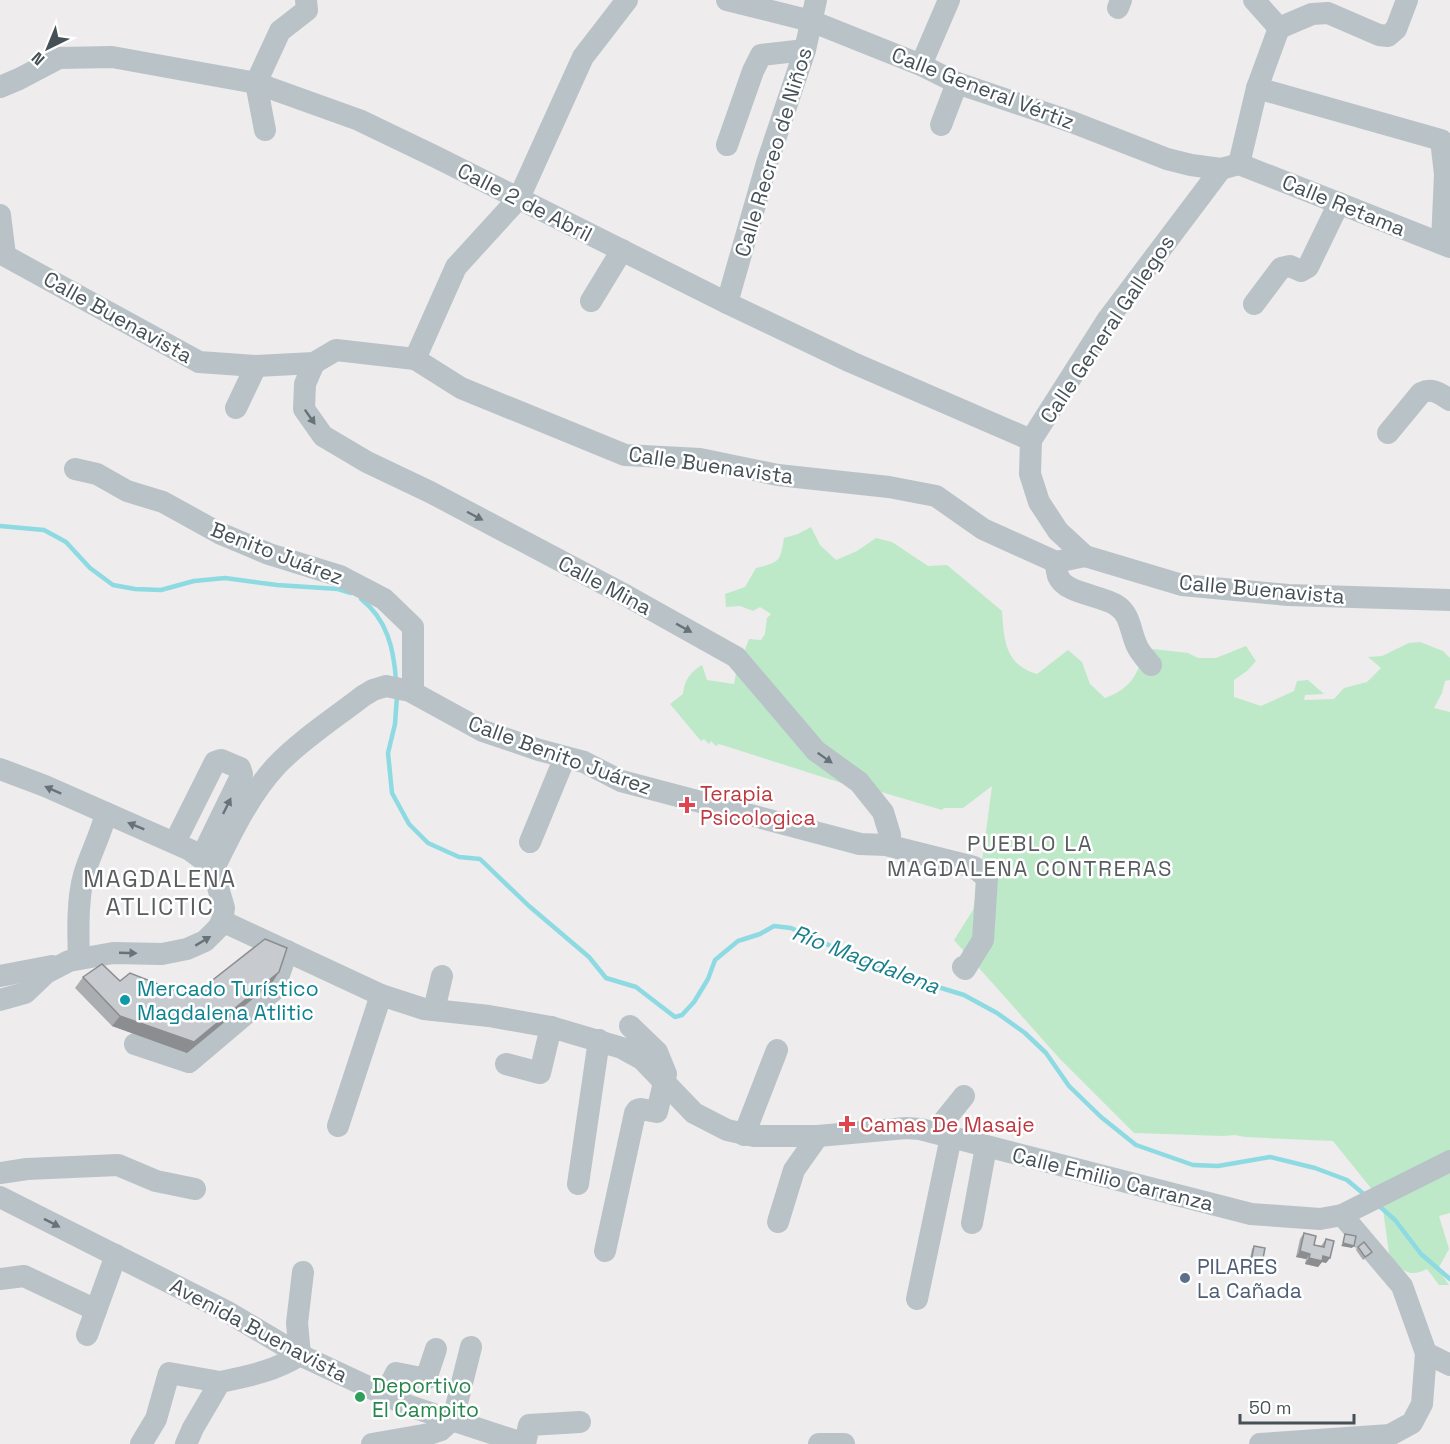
<svg xmlns="http://www.w3.org/2000/svg" width="1450" height="1444" viewBox="0 0 1450 1444" font-family="'Space Grotesk',sans-serif">
<style>
.green{fill:#bde9c9}
.lines{fill:none;stroke-linecap:round;stroke-linejoin:round}
.stream{stroke:#8edae2;stroke-width:4.5}
.minor{stroke:#b8c2c7;stroke-width:22}
.wall{fill:#abaeb1}
.shaded-wall{fill:#8b8d90}
.building{fill:#c7cace;stroke:#8b8d90;stroke-width:1.5}
.oneway{fill:#687379}
.health-dot{fill:#e0444e;stroke:#fff;stroke-width:2}
.culture-dot{fill:#0f9aa8;stroke:#fff;stroke-width:2}
.service-dot{fill:#5c6f8a;stroke:#fff;stroke-width:2}
.leisure-dot{fill:#2e9e5b;stroke:#fff;stroke-width:2}
.labels{text-anchor:middle;dominant-baseline:central;stroke-width:5;stroke-linejoin:round;paint-order:stroke}
.street-label{font-size:21px;fill:#465157;stroke:#fff}
.health-label{font-size:21px;fill:#be3a42;stroke:#fff;text-anchor:start}
.culture-label{font-size:21px;fill:#0d838f;stroke:#fff;text-anchor:start}
.service-label{font-size:21px;fill:#4e5e75;stroke:#fff;text-anchor:start}
.leisure-label{font-size:21px;fill:#27864d;stroke:#fff;text-anchor:start}
.neighbourhood-label{font-size:22px;letter-spacing:1.5px;fill:#595d60;stroke:#fff}
.water-label{font-size:22px;font-style:italic;fill:#187f8a;stroke:#fff}
.quarter-label{font-size:24px;letter-spacing:1.5px;fill:#595d60;stroke:#fff}
</style>
<rect width="100%" height="100%" fill="#eeecec"/>
<!-- green -->
<path class="green" d="M811,527l9,18 16,15 21,-9 19,-13 16,4 36,24 19,-1 55,46c2,29 3,54 35,63l31,-24 14,12 8,22 15,14c25,-9 33,-23 39,-47l9,-2 35,4 10,5h18l30,-12 10,15 -9,10 -13,9v17l27,9 33,-15 3,-10 11,-1 16,14 -19,1 -1,5 30,-1 10,-11 23,-6 14,-14 -13,-11 14,-1 27,-13 11,-1 23,9 7,7v22l-5,1 -3,12 -8,15 16,4v501l-11,3 10,33 -11,20 11,16h-10l-12,-16c-18,9 -22,2 -37,-9l-8,-58 -49,-61 -88,-4 -10,-2 -12,1 -89,-3 -74,-74 -106,-119 19,-30 9,-48 10,-76 -29,22h-19l-2,2 -71,-21 -17,-2 -135,-43 -3,2 -5,-5 -2,3 -5,-5 -3,2 -31,-37 13,-10c1,-13 7,-22 19,-29l5,15 27,4 2,-11 13,-34 12,1 4,-6 2,-16 4,-4 -11,-7 -7,4 -13,-5 -14,1 -1,-13 20,-7 11,-19c24,-6 24,-6 28,-30l14,-4z"/>
<g class="lines">
<!-- stream -->
<g class="stream">
<polyline points="0,526 44,530 66,542 90,568 113,585 135,589 161,590 194,581 225,578 277,585 338,589 351,593"/>
<path d="M361,599c26,20 33,50 35,82"/>
<polyline points="397,696 395,724 388,753 392,793 409,824 428,843 459,857 480,859 529,906 589,957 606,978 636,987 675,1017 682,1015 694,1002 708,979 715,960 738,941 760,934 774,926 791,928 886,971 964,995 997,1013 1025,1033 1046,1053 1069,1086 1101,1117 1136,1145 1193,1165 1218,1166 1270,1157 1315,1168 1347,1180 1365,1195"/>
<polyline points="1377,1204 1395,1220 1421,1254 1450,1279"/>
</g>
<!-- minor -->
<g class="minor">
<polyline points="727,0 811,21 921,65 957,83 1072,122 1167,159 1191,165 1221,169 1239,164"/>
<polyline points="1254,0 1279,28"/>
<polyline points="1118,8 1121,0"/>
<polyline points="1279,28 1312,14 1328,13 1379,35 1388,36 1396,29 1407,0"/>
<polyline points="921,65 949,0"/>
<polyline points="0,87 19,79 59,58 112,57 256,83 359,120 436,157 727,303 851,362 1031,440"/>
<polyline points="1257,88 1441,140 1445,174 1442,243"/>
<polyline points="941,125 957,83"/>
<polyline points="265,130 256,83 280,31 307,10 306,0"/>
<polyline points="727,145 753,71 761,55 805,50"/>
<polyline points="1239,164 1450,247"/>
<polyline points="1239,164 1257,88 1279,28"/>
<polyline points="0,215 5,255"/>
<polyline points="0,253 199,362 256,366 314,363 336,350 415,359 461,388 625,455 700,459 778,475 889,487 936,496 983,529 1056,562 1085,556 1182,585 1288,595 1450,600"/>
<polyline points="591,301 622,250"/>
<polyline points="727,303 767,163 805,50 816,0"/>
<polyline points="1254,304 1281,268 1290,266 1301,271 1308,267 1339,203"/>
<polyline points="415,359 456,267 519,198 583,57 627,0"/>
<polyline points="314,363 305,384 304,409 323,436 367,462 430,492 627,596 736,657 816,751 859,782 883,812 890,835 886,845"/>
<polyline points="236,408 256,366"/>
<path d="M1388,433l33,-40c12,-6 19,1 29,7"/>
<polyline points="75,469 97,474 127,491 163,502 219,533 269,554 340,576 384,599 413,627 413,692"/>
<polyline points="1085,556 1058,531 1039,502 1030,474 1031,440 1108,319 1221,169"/>
<path d="M1056,562c0,4 1,10 2,14 7,18 43,19 58,29 15,9 14,27 21,41 3,7 9,13 14,19"/>
<polyline points="0,769 45,786 190,850 201,858 213,870 224,908 222,921 218,928 205,941 187,949 162,954 113,953 69,961 46,973 25,993 0,1000"/>
<polyline points="175,842 215,762 221,760 240,768 242,774 201,858"/>
<polyline points="530,842 565,757"/>
<path d="M213,870c18,-36 36,-75 64,-105 25,-26 58,-47 86,-69l10,-6 13,-4 24,5 73,40 56,19 45,12 37,19 239,63 26,1 88,22 13,11 -4,62 -18,29 -2,-2"/>
<polyline points="222,921 381,995 424,1009 489,1016 551,1027 622,1048 642,1059 694,1113 727,1130 754,1136 818,1136 906,1128 920,1129 1251,1214 1320,1219 1342,1215 1450,1161"/>
<path d="M79,958c-1,-25 -2,-59 5,-83 6,-21 17,-40 22,-62"/>
<polyline points="0,976 52,966"/>
<polyline points="434,1010 442,976"/>
<polyline points="135,1044 189,1062 274,990 287,951"/>
<polyline points="506,1064 540,1073 551,1027"/>
<polyline points="338,1126 381,995"/>
<polyline points="935,1132 964,1096"/>
<polyline points="744,1135 777,1050"/>
<polyline points="0,1173 27,1169 118,1165 156,1181 195,1189"/>
<polyline points="578,1184 599,1040"/>
<polyline points="0,1197 226,1311 300,1355 409,1406 525,1444 529,1425 580,1422"/>
<polyline points="778,1222 794,1170 818,1136"/>
<polyline points="972,1223 986,1147"/>
<polyline points="605,1251 635,1113 637,1110 641,1109 657,1112 666,1074 657,1052 630,1026"/>
<polyline points="0,1279 24,1276 96,1310"/>
<polyline points="917,1299 951,1137"/>
<polyline points="87,1335 116,1255"/>
<polyline points="1426,1353 1450,1365"/>
<polyline points="385,1395 396,1373 426,1379 436,1349"/>
<polyline points="141,1444 156,1419 169,1373 220,1382"/>
<path d="M186,1444l7,-16 27,-46c29,-6 55,-11 80,-27l-3,-32 6,-51"/>
<polyline points="372,1444 429,1434 441,1430 453,1419 471,1347"/>
<polyline points="819,1444 844,1444"/>
<polyline points="1260,1444 1390,1435 1412,1423 1422,1404 1426,1353 1402,1286 1342,1215"/>
</g>
</g>
<!-- wall -->
<g class="wall">
<polygon points="83,977 120,981 191,997 272,983 187,1053 112,1026 75,988"/>
<polygon points="1304,1233 1314,1245 1321,1246 1326,1239 1330,1258 1326,1263 1322,1262 1318,1267 1305,1264 1306,1259 1296,1257 1300,1239"/>
<polygon points="1254,1246 1260,1267 1249,1264 1252,1249"/>
<polygon points="1358,1247 1372,1252 1370,1255 1363,1260 1356,1250"/>
</g>
<!-- shaded-wall -->
<g class="shaded-wall">
<polygon points="279,972 272,983 187,1053 112,1026 120,1016 194,1042"/>
<polygon points="1343,1243 1354,1246 1352,1248 1341,1246"/>
<polygon points="1300,1251 1310,1254 1306,1259 1296,1257"/>
<polygon points="1323,1256 1330,1258 1326,1263 1322,1262 1318,1267 1305,1264 1309,1258"/>
<polygon points="1251,1262 1262,1264 1260,1267 1249,1264"/>
</g>
<!-- building -->
<g class="building">
<polygon points="265,939 287,948 279,972 194,1042 120,1016 83,977 102,964 120,981 130,973 191,997"/>
<polygon points="1304,1233 1316,1236 1314,1245 1324,1247 1326,1239 1334,1241 1330,1258 1323,1256 1322,1261 1309,1258 1310,1254 1300,1251"/>
<polygon points="1345,1234 1356,1236 1354,1246 1343,1243"/>
<polygon points="1364,1242 1372,1252 1365,1257 1358,1247"/>
<polygon points="1254,1246 1265,1248 1262,1264 1251,1262"/>
</g>
<!-- one-way arrows -->
<defs><path id="oneway-solid" d="M-6-.8H1V-3.2L6.5 0L1 3.2V.8H-6Z" transform="scale(1.5)"/></defs>
<g class="oneway">
<use href="#oneway-solid" transform="translate(310 417) rotate(55)"/>
<use href="#oneway-solid" transform="translate(475 516) rotate(28)"/>
<use href="#oneway-solid" transform="translate(684 628) rotate(29)"/>
<use href="#oneway-solid" transform="translate(825 758) rotate(35)"/>
<use href="#oneway-solid" transform="translate(53 790) rotate(-156)"/>
<use href="#oneway-solid" transform="translate(227 806) rotate(-64)"/>
<use href="#oneway-solid" transform="translate(136 826) rotate(-158)"/>
<use href="#oneway-solid" transform="translate(203 941) rotate(-31)"/>
<use href="#oneway-solid" transform="translate(128 953) rotate(2)"/>
<use href="#oneway-solid" transform="translate(52 1223) rotate(27)"/>
</g>
<!-- markers -->
<g class="health-dot">
<path d="M684 796h6v6h6v6h-6v6h-6v-6h-6v-6h6z"/>
<path d="M844 1115h6v6h6v6h-6v6h-6v-6h-6v-6h6z"/>
</g>
<circle class="culture-dot" cx="125" cy="1000" r="6"/>
<circle class="service-dot" cx="1185" cy="1278" r="6"/>
<circle class="leisure-dot" cx="360" cy="1397" r="6"/>
<g class="labels">
<!-- street labels -->
<g class="street-label">
<text transform="translate(983 88) rotate(21)">Calle General Vértiz</text>
<text transform="translate(773 152) rotate(-73)">Calle Recreo de Niños</text>
<text transform="translate(525 202) rotate(27)">Calle 2 de Abril</text>
<text transform="translate(1344 205) rotate(22)">Calle Retama</text>
<text transform="translate(118 317) rotate(29)">Calle Buenavista</text>
<text transform="translate(1107 329) rotate(-56)">Calle General Gallegos</text>
<text transform="translate(711 465) rotate(8)">Calle Buenavista</text>
<text transform="translate(277 553) rotate(21)">Benito Juárez</text>
<text transform="translate(605 585) rotate(28)">Calle Mina</text>
<text transform="translate(1262 589) rotate(5)">Calle Buenavista</text>
<text transform="translate(560 755) rotate(20)">Calle Benito Juárez</text>
<text transform="translate(1113 1179) rotate(14)">Calle Emilio Carranza</text>
<text transform="translate(259 1330) rotate(28)">Avenida Buenavista</text>
</g>
<!-- health labels -->
<g class="health-label">
<text x="700" y="793">Terapia<tspan x="700" dy="24">Psicologica</tspan></text>
<text x="860" y="1124">Camas De Masaje</text>
</g>
<!-- culture labels -->
<g class="culture-label">
<text x="137" y="988">Mercado Turístico<tspan x="137" dy="24">Magdalena Atlitic</tspan></text>
</g>
<!-- service labels -->
<g class="service-label">
<text x="1197" y="1266">PILARES<tspan x="1197" dy="24">La Cañada</tspan></text>
</g>
<!-- leisure labels -->
<g class="leisure-label">
<text x="372" y="1385">Deportivo<tspan x="372" dy="24">El Campito</tspan></text>
</g>
<!-- neighbourhood labels -->
<g class="neighbourhood-label">
<text x="1030" y="843">PUEBLO LA<tspan x="1030" dy="25">MAGDALENA CONTRERAS</tspan></text>
</g>
<!-- water labels -->
<g class="water-label">
<text transform="translate(866 959) rotate(21)">Río Magdalena</text>
</g>
<!-- quarter labels -->
<g class="quarter-label">
<text x="160" y="878">MAGDALENA<tspan x="160" dy="28">ATLICTIC</tspan></text>
</g>
</g>
<!-- north arrow -->
<g transform="translate(48 48) rotate(223)" stroke="#ffffff" stroke-width="4.5" paint-order="stroke">
<path d="M0-4.5L10 22L0 15L-10 22Z" fill="#465157"/>
<text y="-9" font-size="16" font-weight="bold" text-anchor="middle" fill="#465157">N</text>
</g>
<!-- scale -->
<path d="M1240 1414v9h114v-9" fill="none" stroke="#465157" stroke-width="3"/>
<text x="1249" y="1414" font-size="18" fill="#465157" stroke="#ffffff" stroke-width="4.5" paint-order="stroke">50 m</text>
</svg>
